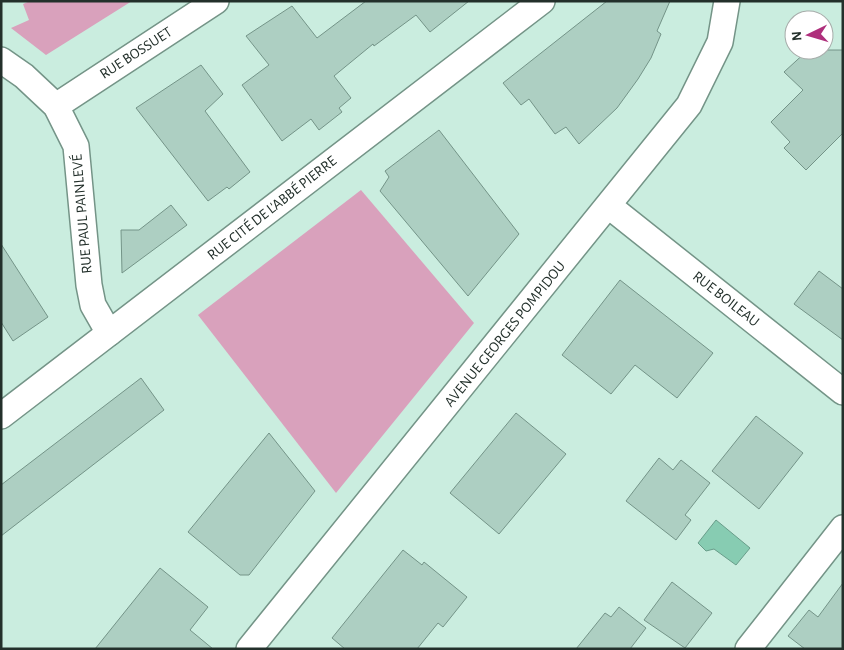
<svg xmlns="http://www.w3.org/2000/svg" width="844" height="650" viewBox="0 0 844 650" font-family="'Alegreya Sans',sans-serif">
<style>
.green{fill:#d9a1bc}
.water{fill:#87ccb2;stroke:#699d8a}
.building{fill:#adcfc2;stroke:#749488}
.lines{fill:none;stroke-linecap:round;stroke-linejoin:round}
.minor-casing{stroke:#749487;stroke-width:28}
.minor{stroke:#fff;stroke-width:25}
.labels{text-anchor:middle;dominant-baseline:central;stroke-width:4;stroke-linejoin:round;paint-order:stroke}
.street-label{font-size:15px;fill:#23302b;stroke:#fff}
</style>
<rect width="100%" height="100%" fill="#caeddf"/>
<!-- green -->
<g class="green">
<polygon points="30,1 132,1 46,55 11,28 29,20 23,4"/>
<polygon points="361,190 474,323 336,493 198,315"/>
</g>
<!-- water -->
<polygon class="water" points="716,520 750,548 736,565 714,549 706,551 698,543"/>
<!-- building -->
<g class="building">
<polygon points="366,1 469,1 430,32 416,15 374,46 373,44 334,76 351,98 339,108 342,112 319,130 311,119 282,141 242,85 269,65 246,36 292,6 317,38"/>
<polygon points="607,1 670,1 657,31 661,34 651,58 638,79 617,108 579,144 566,127 555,134 529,99 521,105 503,83"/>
<polygon points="808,50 843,50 843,133 806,170 784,148 790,142 771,122 803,90 784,72"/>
<polygon points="201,65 223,94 205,111 250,172 229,189 227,187 208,201 136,108"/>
<polygon points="439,130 519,234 468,296 380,191 389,177 385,171"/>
<polygon points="171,205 187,225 122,273 121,230 139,230"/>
<polygon points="1,244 48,317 13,341 1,322"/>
<polygon points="819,271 843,289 843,340 794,304"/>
<polygon points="620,280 713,353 677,398 635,365 611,394 562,355"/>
<polygon points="141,378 164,410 1,536 1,485"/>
<polygon points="516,413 566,454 499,534 450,493"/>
<polygon points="756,416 803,453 759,509 712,471"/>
<polygon points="269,433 315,491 249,575 240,575 188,532"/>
<polygon points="659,458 673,470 681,460 710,483 685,515 691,520 676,540 626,501"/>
<polygon points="403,550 422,565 424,562 467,597 443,627 438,623 417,649 345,649 332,638"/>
<polygon points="160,568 208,607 190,630 213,649 95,649"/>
<polygon points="672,582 712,613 685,648 644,620"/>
<polygon points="843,583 843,649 805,649 788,636 809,610 818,617"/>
<polygon points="619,607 646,628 630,649 576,649 605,613 611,617"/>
</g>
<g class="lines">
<!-- minor casing -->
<g class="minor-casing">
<g id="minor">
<polyline points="1,60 24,76 56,106 76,146 89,285 93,305 109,333"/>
<polyline points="56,106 216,1"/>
<polyline points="609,206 843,392"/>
<polyline points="1,416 542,1"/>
<polyline points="249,649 689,105 720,42 727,1"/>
<polyline points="748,649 843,528"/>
</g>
</g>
<!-- minor -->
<use href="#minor" class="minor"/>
</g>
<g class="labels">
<!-- street labels -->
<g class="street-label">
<text transform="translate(136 53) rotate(-33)">RUE BOSSUET</text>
<text transform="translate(272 208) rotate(-38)">RUE CITÉ DE L'ABBÉ PIERRE</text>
<text transform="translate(82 214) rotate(-95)">RUE PAUL PAINLEVÉ</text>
<text transform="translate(726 299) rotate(38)">RUE BOILEAU</text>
<text transform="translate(505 334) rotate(-51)">AVENUE GEORGES POMPIDOU</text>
</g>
</g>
<!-- border -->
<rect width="844" height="650" fill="none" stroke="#23302b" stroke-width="5"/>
<!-- north arrow -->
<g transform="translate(809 35) rotate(265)"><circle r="24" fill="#ffffff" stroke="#a7acaa"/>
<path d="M0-4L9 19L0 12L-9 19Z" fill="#af2f7c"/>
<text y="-8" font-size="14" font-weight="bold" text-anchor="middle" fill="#23302b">N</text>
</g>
</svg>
